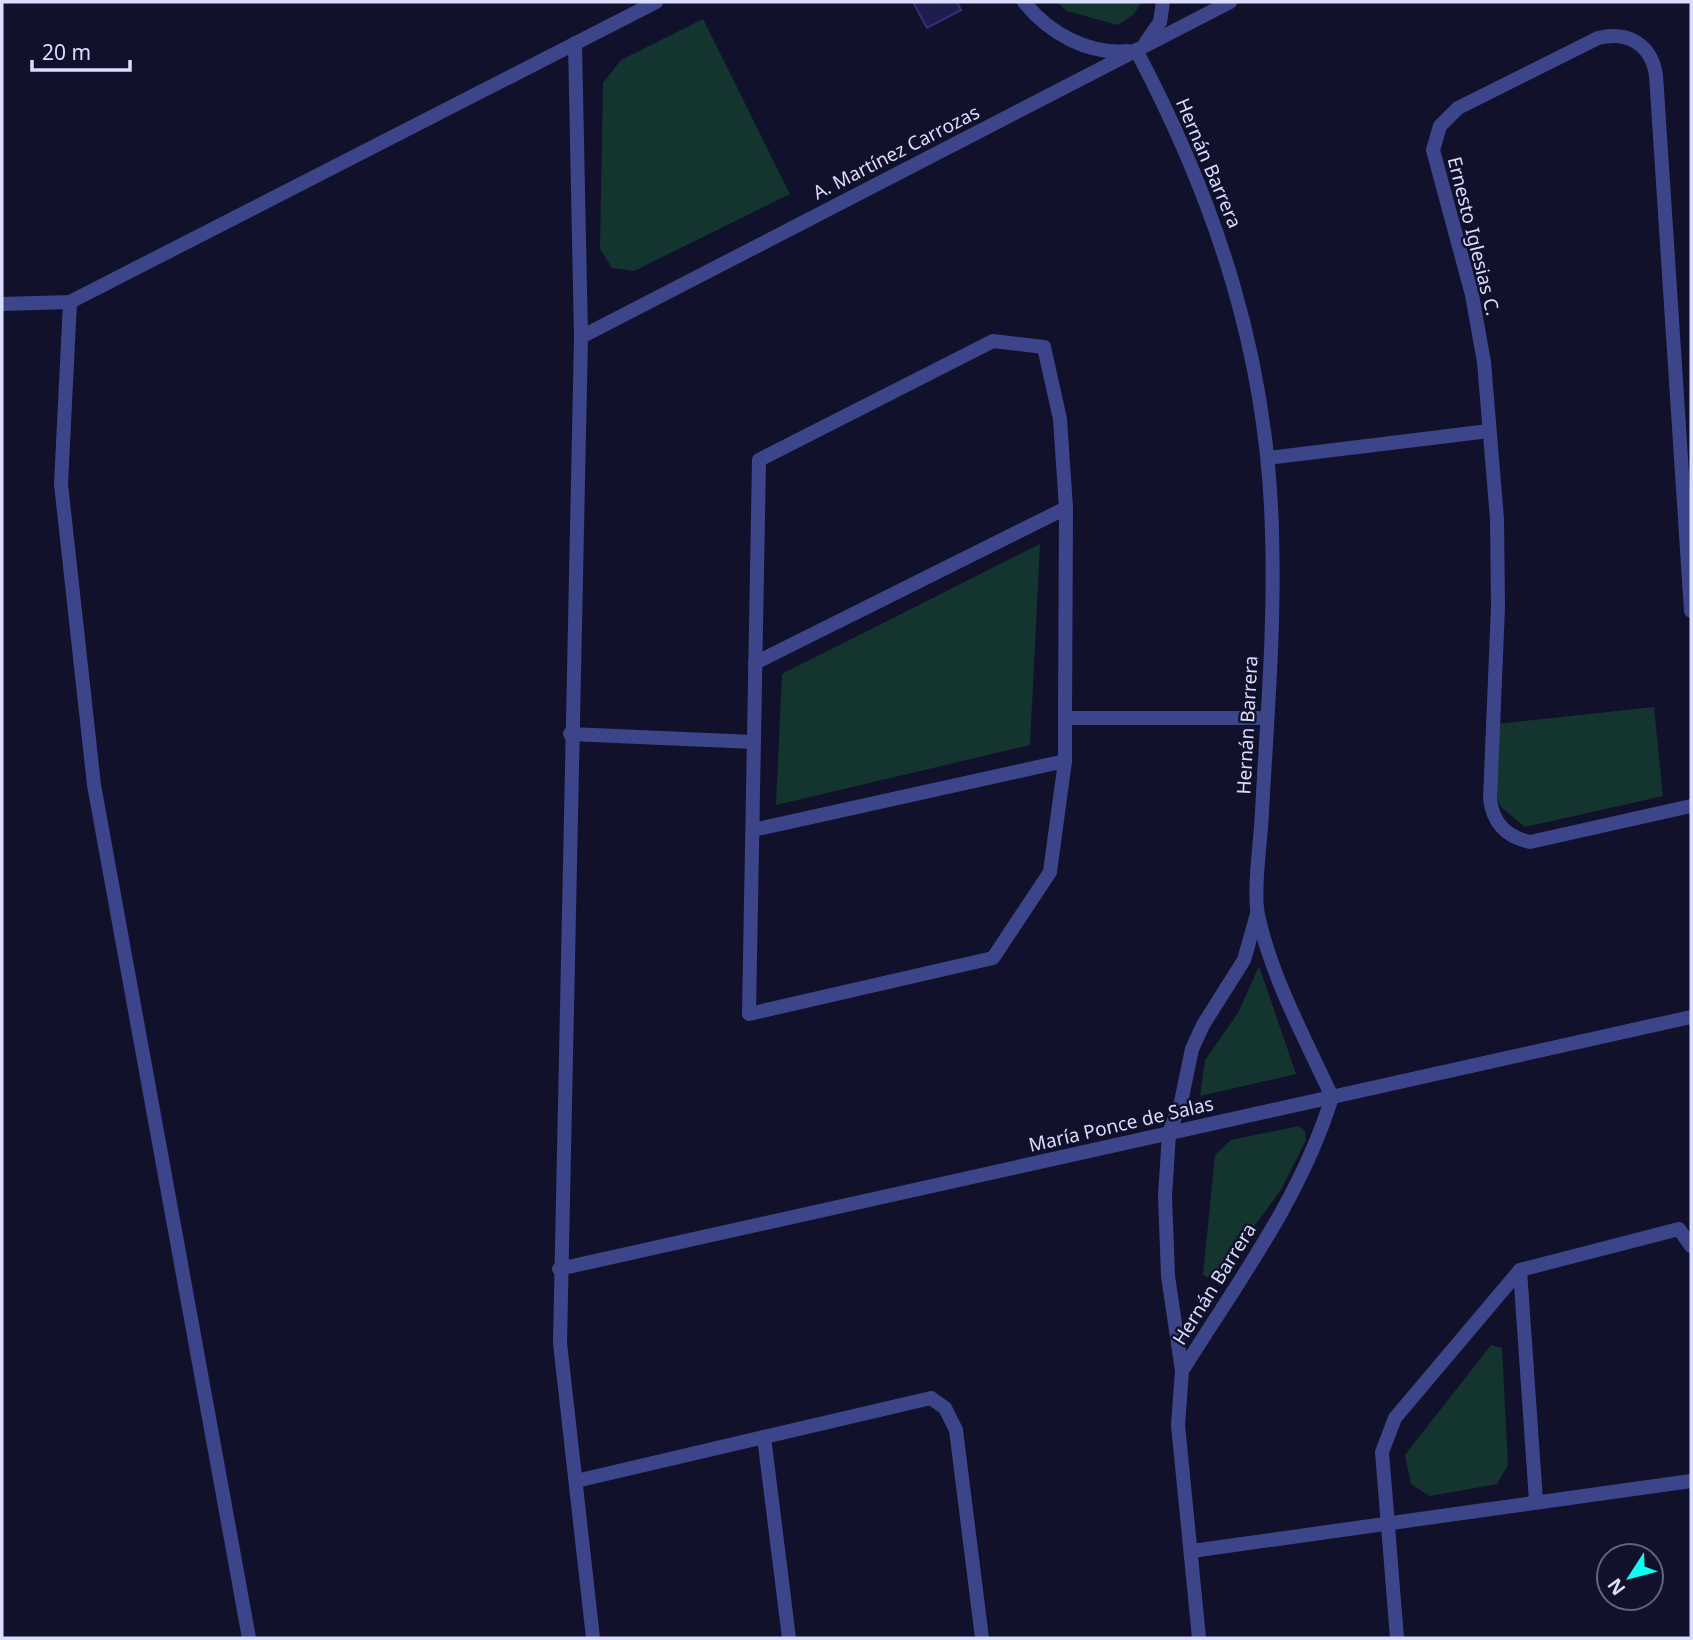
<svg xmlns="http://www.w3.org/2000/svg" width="1693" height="1640" viewBox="0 0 1693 1640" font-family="'Noto Sans',sans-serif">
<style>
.green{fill:#14352f}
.building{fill:#1f1d4c;stroke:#332f78;stroke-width:2}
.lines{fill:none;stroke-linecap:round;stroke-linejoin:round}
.street{stroke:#3c458a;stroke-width:14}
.labels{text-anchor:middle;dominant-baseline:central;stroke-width:5;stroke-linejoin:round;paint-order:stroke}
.street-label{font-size:19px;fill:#dbddff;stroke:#12112b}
</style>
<rect width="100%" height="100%" fill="#12112b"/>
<!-- green -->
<g class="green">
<polygon points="1057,2 1141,2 1134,14 1118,25 1067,11"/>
<polygon points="703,19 790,194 634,271 612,268 600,249 603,83 621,60"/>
<polygon points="1040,544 1030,745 776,805 782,674"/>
<polygon points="1654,707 1663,796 1525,827 1501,807 1493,790 1496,724"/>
<polygon points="1259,966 1296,1074 1200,1096 1205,1060 1238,1013"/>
<polygon points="1299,1126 1305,1131 1306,1140 1281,1190 1219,1273 1211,1279 1203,1275 1215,1155 1231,1140"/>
<polygon points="1491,1345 1502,1348 1508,1465 1497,1484 1430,1496 1411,1484 1405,1455"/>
</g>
<!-- building -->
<polygon class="building" points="913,2 957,2 961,10 927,28"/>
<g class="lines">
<!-- street -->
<g class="street">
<path d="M1024,2c25,31 64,53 104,49"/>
<polyline points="1146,42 1160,22 1163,2"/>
<polyline points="575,43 581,337 560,1343 593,1638"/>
<path d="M1136,50c81,153 132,309 136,483 3,93 -5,186 -10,279 -1,27 -9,78 -4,103 14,64 47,123 74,182 -31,101 -95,186 -150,274"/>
<polyline points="70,302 61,484 94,785 249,1638"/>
<polyline points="2,304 70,302 656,2"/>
<polyline points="581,337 1230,2"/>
<polyline points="1268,458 1489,431"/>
<path d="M1691,611l-35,-536c-5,-31 -28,-44 -58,-37l-140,70 -18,18 -7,24 39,145 12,67 13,157 1,88 -8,192c3,24 16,38 40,43l161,-36"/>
<polyline points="755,663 1066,508"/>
<polyline points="1065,718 1065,761 1050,872 993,958 749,1014 759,460 993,341 1044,347 1060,419 1066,508 1065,718 1267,718"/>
<polyline points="570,734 754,742"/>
<polyline points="753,830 1065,761"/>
<polyline points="559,1269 1691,1017"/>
<polyline points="1520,1270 1536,1501"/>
<polyline points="764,1437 789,1638"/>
<polyline points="576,1481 931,1398 945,1408 956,1430 982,1638"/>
<polyline points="1192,1551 1691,1481"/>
<polyline points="1199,1638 1178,1425 1182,1371 1168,1276 1165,1196 1169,1133 1181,1102 1192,1049 1203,1025 1244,960 1257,914"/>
<polyline points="1397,1638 1382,1452 1395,1418 1520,1270 1679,1229 1691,1246"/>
</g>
</g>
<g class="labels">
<!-- street labels -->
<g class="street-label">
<text transform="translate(896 152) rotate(-27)">A. Martínez Carrozas</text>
<text transform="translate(1209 163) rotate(67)">Hernán Barrera</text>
<text transform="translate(1474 236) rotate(76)">Ernesto Iglesias C.</text>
<text transform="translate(1247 725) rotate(-87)">Hernán Barrera</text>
<text transform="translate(1121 1124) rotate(-13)">María Ponce de Salas</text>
<text transform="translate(1214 1284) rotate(-58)">Hernán Barrera</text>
</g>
</g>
<!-- border -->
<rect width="1693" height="1640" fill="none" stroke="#dbddff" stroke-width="7"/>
<!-- north arrow -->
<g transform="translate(1630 1577) rotate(234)"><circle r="33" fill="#12112b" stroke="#626380" stroke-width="2"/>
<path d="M0-5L12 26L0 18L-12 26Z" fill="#08fef1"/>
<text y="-10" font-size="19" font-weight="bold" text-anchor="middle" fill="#dbddff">N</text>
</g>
<!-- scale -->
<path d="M32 60v10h98v-10" fill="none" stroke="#dbddff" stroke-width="3.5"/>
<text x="42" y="60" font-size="21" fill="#dbddff" stroke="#12112b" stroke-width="5" paint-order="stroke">20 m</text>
</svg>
